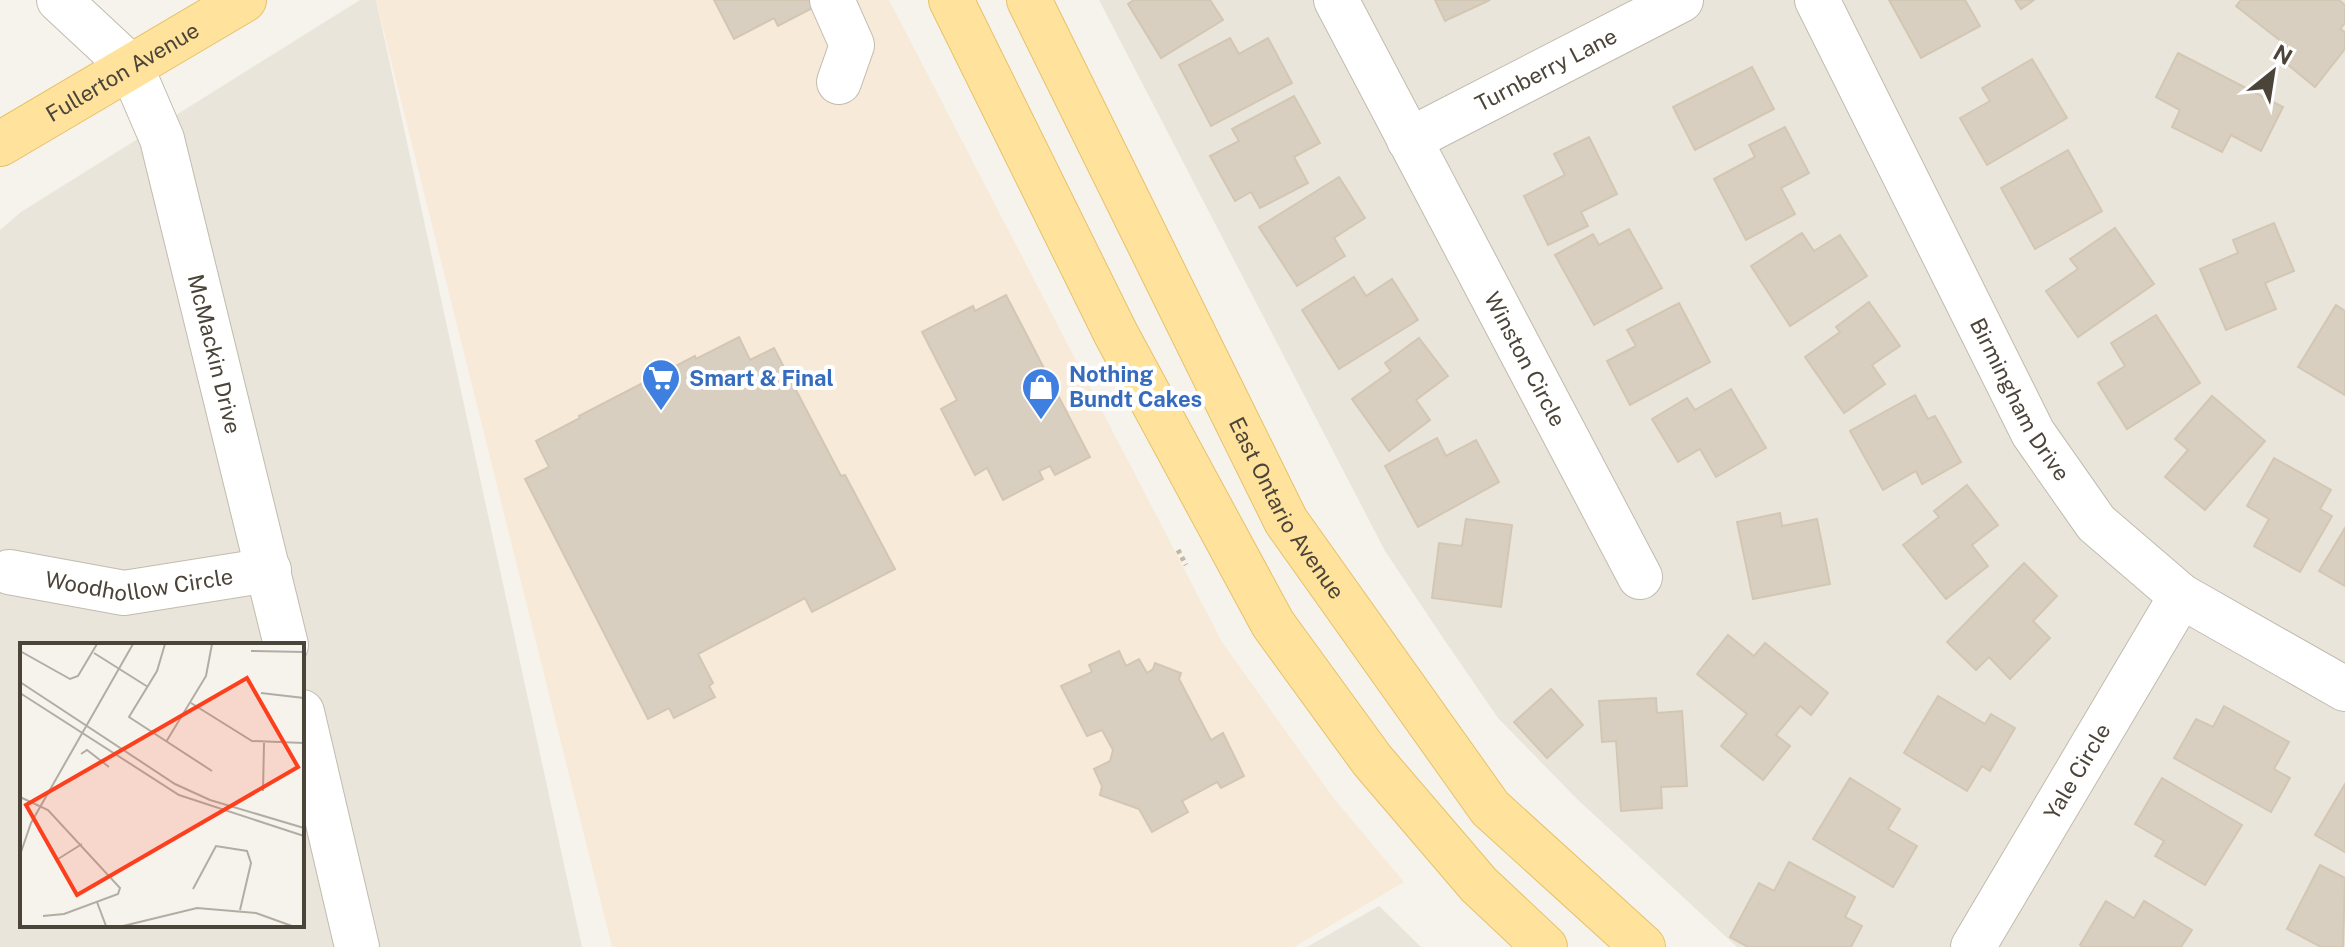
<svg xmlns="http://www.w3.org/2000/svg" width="2345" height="947" viewBox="0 0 2345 947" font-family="'Public Sans',sans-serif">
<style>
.residential{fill:#eae5da;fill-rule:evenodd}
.commercial{fill:#f7ead8}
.building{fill:#d8cfc1;stroke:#d3c7b4;stroke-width:2}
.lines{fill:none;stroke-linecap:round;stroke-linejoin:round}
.minor-casing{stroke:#c2bbae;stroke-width:46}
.major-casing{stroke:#e6c16a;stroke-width:46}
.path{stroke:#c4b79f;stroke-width:5;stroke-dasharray:4 4;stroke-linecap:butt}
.minor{stroke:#fff;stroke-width:44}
.major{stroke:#ffe39c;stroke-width:44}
.labels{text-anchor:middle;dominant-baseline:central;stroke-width:8;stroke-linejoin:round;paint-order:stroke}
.street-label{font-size:22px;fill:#4b4439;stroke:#fff}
.shop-label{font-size:22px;font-weight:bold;fill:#366cbe;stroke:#fff;text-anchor:start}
.inset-road{fill:none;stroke:#b2ada4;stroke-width:2}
.view{fill:#fc3f1d;fill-opacity:0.15;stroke:#fc3f1d;stroke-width:4}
.inset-edge{fill:none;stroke:#4b4439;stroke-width:4}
</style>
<rect width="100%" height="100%" fill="#f6f3ec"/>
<!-- residential -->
<g class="residential">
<path d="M360,0h16l206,947h-582v-717l21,-18zM22,645h280v280h-280z"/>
<polygon points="1099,0 2345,0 2345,947 1737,947 1577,799 1498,718 1443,638 1385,551"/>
<polygon points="1379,906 1421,947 1307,947"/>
</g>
<!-- commercial -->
<polygon class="commercial" points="376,0 889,0 1222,642 1332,796 1404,882 1294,947 612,947"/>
<!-- building -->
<g class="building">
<polygon points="714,0 815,0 818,5 778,26 774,18 734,39"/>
<polygon points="1134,0 1210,0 1223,20 1161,58 1128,4"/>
<polygon points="1435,0 1490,0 1445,21"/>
<polygon points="1889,0 1965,0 1980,26 1921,58"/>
<polygon points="2015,0 2034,0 2021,9"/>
<polygon points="2241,0 2339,0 2345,5 2345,23 2340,29 2345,32 2345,49 2315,87 2282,60 2291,49 2236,6"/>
<polygon points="1230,38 1239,54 1268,38 1292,83 1211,126 1179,65"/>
<polygon points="2178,53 2283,107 2261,151 2231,135 2222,152 2172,127 2180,110 2156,97"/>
<polygon points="2032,59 2067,118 1987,165 1960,118 1990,101 1982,88"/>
<polygon points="1752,67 1774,109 1695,150 1673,107"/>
<polygon points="1294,96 1320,143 1294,157 1308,183 1260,208 1251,192 1235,201 1210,156 1239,141 1232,129"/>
<polygon points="1785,127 1809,173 1781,188 1795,214 1746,240 1714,179 1755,157 1749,145"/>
<polygon points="1589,137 1617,194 1581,212 1588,226 1548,245 1524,196 1565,175 1554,154"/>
<polygon points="2068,150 2102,211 2035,249 2001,188"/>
<polygon points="1339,177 1365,218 1334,238 1345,256 1297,286 1259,227"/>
<polygon points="2274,223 2294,271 2265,283 2276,309 2226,330 2200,269 2238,253 2233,240"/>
<polygon points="2115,228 2154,284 2078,337 2046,291 2078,269 2070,259"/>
<polygon points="1629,229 1662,288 1594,325 1555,255 1593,234 1599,245"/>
<polygon points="1802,233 1814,251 1840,235 1867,276 1790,326 1751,266"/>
<polygon points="1354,277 1366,296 1392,279 1418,320 1339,369 1302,310"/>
<polygon points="1006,295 1090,457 1055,475 1050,466 1039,471 1043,479 1003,500 987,468 975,475 941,409 957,400 922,332 973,306 975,311"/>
<polygon points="1869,302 1900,346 1872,365 1885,384 1844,413 1805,357 1840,332 1836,327"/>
<polygon points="1679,303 1710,362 1630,405 1607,361 1636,346 1627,330"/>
<polygon points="2336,305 2345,311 2345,395 2298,367"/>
<polygon points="2156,315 2200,383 2127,429 2098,383 2125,366 2111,343"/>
<polygon points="739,337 750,360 774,348 841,476 845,475 895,569 812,612 805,598 698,654 713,683 709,686 715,697 674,718 669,708 648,719 525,479 549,467 536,441 580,418 579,416 695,356 696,359"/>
<polygon points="1419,338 1448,376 1416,400 1430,420 1389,451 1352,399 1391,371 1385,363"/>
<polygon points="1731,389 1766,448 1716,477 1700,449 1678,462 1652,419 1687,398 1695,410"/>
<polygon points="1915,395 1928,419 1935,416 1961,462 1922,484 1916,471 1883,490 1850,431"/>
<polygon points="2212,396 2265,441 2205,510 2165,477 2188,450 2175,439"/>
<polygon points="1437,438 1446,456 1476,440 1499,482 1418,527 1385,466"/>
<polygon points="2274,458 2331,490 2320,509 2332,516 2300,572 2254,546 2269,519 2247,506"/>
<polygon points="1967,485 1998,525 1972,545 1988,566 1946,599 1903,545 1939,517 1934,511"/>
<polygon points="1780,513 1782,526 1817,519 1830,584 1753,599 1737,522"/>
<polygon points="1466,519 1512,525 1501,607 1432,598 1439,543 1462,546"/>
<polygon points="2345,528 2345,586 2319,571"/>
<polygon points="2024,563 2057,596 2033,621 2050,638 2010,679 1989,657 1976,670 1947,642"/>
<polygon points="1728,635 1754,656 1765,643 1828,693 1811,715 1800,706 1776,735 1790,746 1763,780 1721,746 1747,714 1697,674"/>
<polygon points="1119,651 1126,666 1139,659 1147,673 1153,669 1155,663 1181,673 1179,679 1211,740 1223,733 1244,776 1221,788 1217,782 1182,801 1188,812 1152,832 1139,809 1100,795 1102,786 1094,769 1110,761 1113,750 1102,730 1087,736 1061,686 1092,672 1089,665"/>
<polygon points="1551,689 1583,725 1547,758 1514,722"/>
<polygon points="1938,696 1985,724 1991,714 2015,728 1990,771 1982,766 1967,791 1904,753"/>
<polygon points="1656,698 1657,713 1682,711 1687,786 1661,787 1662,808 1621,811 1616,741 1602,742 1599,701"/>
<polygon points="2224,706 2289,742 2274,769 2290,778 2271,812 2174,758 2196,719 2213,727"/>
<polygon points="1850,778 1900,809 1888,829 1917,846 1893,887 1813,839"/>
<polygon points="2162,778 2242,825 2205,885 2155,856 2164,841 2135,824"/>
<polygon points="2345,784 2345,852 2315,835"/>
<polygon points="1789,862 1855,897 1845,917 1862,926 1851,947 1748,947 1730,937 1759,883 1774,891"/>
<polygon points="2320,865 2345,878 2343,947 2321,947 2287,929"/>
<polygon points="2106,901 2134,918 2144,901 2192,930 2181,947 2083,947 2080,945"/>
</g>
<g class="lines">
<!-- minor casing -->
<g class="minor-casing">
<g id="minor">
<path id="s1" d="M59,0l72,67 31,72 124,506"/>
<polyline points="832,0 852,45 839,82"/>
<path id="s2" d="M1336,0l304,577"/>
<path id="s3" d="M1817,0l216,433 63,90 85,73 164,93"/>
<path id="s4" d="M1409,140l272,-140"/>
<path id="s5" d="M9,572l115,21 145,-23"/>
<polyline points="302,712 357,947"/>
<path id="s6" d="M1973,947l208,-351"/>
</g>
</g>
<!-- major casing -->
<g class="major-casing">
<g id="major">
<polyline points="951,0 1116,334 1273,624 1372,760 1479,885 1545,947"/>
<path id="s7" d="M1029,0l257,521 204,287 153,139"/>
<path id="s8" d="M0,144l244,-144"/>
</g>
</g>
<!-- path -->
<polyline class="path" points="1178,550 1186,565"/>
<!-- minor -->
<use href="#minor" class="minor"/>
<!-- major -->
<use href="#major" class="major"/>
</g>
<!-- icons -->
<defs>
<g id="supermarket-pin" transform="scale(2)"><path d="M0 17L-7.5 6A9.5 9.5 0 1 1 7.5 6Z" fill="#3f7fe0" stroke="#fff"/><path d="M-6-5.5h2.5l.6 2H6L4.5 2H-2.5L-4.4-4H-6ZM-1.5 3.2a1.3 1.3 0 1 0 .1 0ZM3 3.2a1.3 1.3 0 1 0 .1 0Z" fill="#fff"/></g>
<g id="shop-pin" transform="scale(2)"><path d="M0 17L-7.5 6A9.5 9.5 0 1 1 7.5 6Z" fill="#3f7fe0" stroke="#fff"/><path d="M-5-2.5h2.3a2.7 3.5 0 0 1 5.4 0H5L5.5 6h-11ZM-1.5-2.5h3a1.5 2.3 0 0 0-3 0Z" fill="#fff"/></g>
</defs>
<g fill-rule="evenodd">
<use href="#supermarket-pin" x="661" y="378"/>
<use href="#shop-pin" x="1041" y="387"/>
</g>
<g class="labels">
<!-- street labels -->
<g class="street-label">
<text stroke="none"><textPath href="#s4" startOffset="154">Turnberry Lane</textPath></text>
<text stroke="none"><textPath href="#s8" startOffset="142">Fullerton Avenue</textPath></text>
<text stroke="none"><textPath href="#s1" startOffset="398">McMackin Drive</textPath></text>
<text stroke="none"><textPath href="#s2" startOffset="406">Winston Circle</textPath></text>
<text stroke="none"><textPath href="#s3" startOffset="448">Birmingham Drive</textPath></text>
<text stroke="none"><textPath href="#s7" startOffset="570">East Ontario Avenue</textPath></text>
<text stroke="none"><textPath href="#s5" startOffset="132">Woodhollow Circle</textPath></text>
<text stroke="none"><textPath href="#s6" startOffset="204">Yale Circle</textPath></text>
</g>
<!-- shop labels -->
<g class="shop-label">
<text x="1069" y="374">Nothing<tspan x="1069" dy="25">Bundt Cakes</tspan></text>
<text x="689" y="378">Smart &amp; Final</text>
</g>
</g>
<!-- overview -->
<g transform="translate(20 643)">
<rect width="284" height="284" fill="#f6f3ec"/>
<path class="inset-road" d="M145,1l-8,27 -28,46 83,54M0,8l50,28 8,-3 19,-32M231,8l53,1M74,10l54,34M0,39l155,102 35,16 94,28M0,50l159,102 125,41M241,50l43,5M171,60l61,38 52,2M146,99l40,-66 6,-32M61,111l6,-4 22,17M243,148l1,-48M0,154l28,13 72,78 -2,6 -54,20 -21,2M0,212l11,-32 102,-179M38,216l24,-15M173,246l23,-43 31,5 4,12 -11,47M77,259l9,24M103,283l74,-18 59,5 36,13"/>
<path class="view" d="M227,35l51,89 -221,128 -51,-90z"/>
<rect width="284" height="284" class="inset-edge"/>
</g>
<!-- north arrow -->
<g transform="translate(2273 72) rotate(30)" stroke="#ffffff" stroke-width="6" paint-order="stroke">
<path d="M0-6L14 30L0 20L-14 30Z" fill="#4b4439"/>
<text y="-12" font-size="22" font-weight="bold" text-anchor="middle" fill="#4b4439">N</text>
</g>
</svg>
